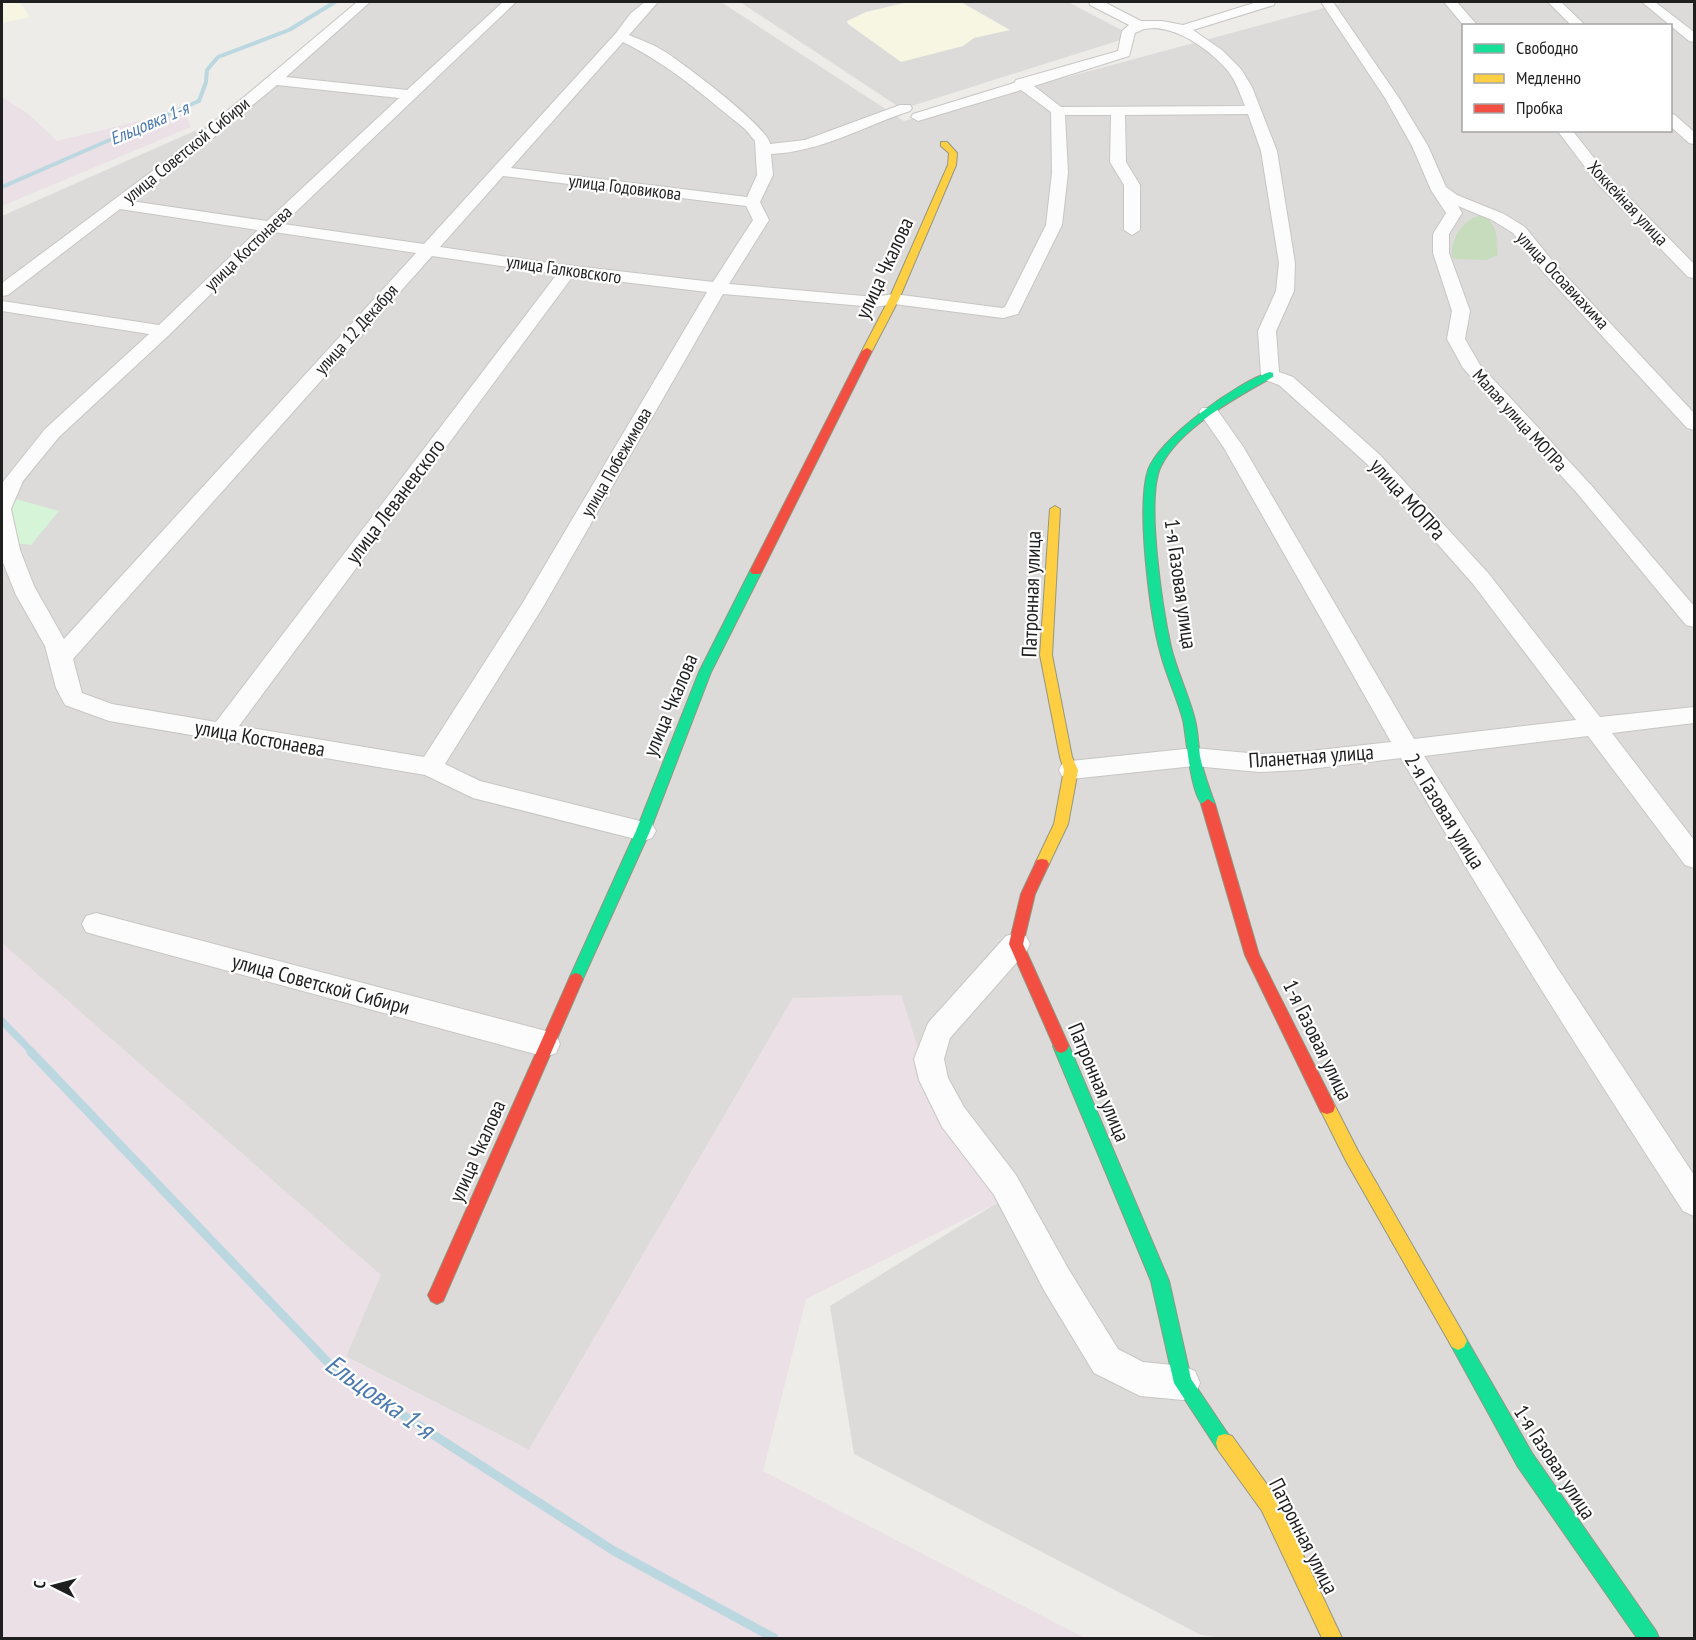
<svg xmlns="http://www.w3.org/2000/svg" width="1696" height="1640" viewBox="0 0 1696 1640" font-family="'PT Sans Narrow',sans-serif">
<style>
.residential{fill:#dcdbd9;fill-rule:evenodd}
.industrial{fill:#ebe0e6}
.education{fill:#f6f6e3}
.forest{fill:#c6dcbd}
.park{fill:#d6f4d8}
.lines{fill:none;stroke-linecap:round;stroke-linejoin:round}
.stream-far2{stroke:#bbd7e0;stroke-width:4}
.stream-far1{stroke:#bbd7e0;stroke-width:7}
.stream{stroke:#bbd7e0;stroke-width:9}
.street-casing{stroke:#c6c6c4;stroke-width:2}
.fast-casing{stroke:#949780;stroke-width:2}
.slow-casing{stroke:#949780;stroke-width:2}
.jam-casing{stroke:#949780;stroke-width:2}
.street{fill:#fcfcfc;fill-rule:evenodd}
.fast{fill:#16e098;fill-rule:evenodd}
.slow{fill:#ffcf43;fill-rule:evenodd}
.jam{fill:#f24e42;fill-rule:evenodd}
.labels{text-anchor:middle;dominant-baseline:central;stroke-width:4.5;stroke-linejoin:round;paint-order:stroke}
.far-water-label{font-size:18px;font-style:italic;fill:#4b78af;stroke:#fff}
.far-street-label{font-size:18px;fill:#1f1f1f;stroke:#fff}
.street-label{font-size:21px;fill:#1f1f1f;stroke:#fff}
.near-water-label{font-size:27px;font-style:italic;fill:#4b78af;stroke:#fff}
</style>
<rect width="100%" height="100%" fill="#edece8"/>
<!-- residential -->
<g class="residential">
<path d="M358,2h363l183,119 442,-119h348v1636h-469l-24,-3 -347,-181 -24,-148 167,-103 -204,-205 -264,452 -184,-94 -343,-413v-727l206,-91zM1464,26h206v104h-206z"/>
<polygon points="740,2 1068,2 1133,36 902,109"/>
</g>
<!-- industrial -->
<g class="industrial">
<polygon points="2,97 27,113 57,141 184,110 191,127 2,206"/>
<polygon points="2,943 381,1275 346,1357 529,1450 793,998 901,995 923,1063 997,1203 806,1299 763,1471 1085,1638 2,1638"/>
</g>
<!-- education -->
<g class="education">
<polygon points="2,2 20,2 30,17 2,23"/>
<polygon points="908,2 961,2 1010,30 974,38 963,46 901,62 848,24 847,21 866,12"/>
</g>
<!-- forest -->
<path class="forest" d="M1483,215c16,11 13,22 15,40l-12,5 -30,-1 -4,-2c-1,-20 11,-39 31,-42z"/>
<!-- park -->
<polygon class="park" points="12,498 59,511 31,545 14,543 9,523"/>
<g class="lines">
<!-- stream-far2 -->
<polyline class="stream-far2" points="2,187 199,101 206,82 207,70 218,57 289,30 335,2"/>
<!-- stream-far1 -->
<polyline class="stream-far1" points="2,1021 33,1053"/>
<!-- stream -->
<polyline class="stream" points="31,1052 339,1374 614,1551 774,1638"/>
<!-- street casing -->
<g class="street-casing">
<g id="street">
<path d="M357,2h13l-84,75 121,13 96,-88h13l-233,222 141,20 192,-211 15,-20 14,-11h13l-29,33c12,5 26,10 38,18 18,12 101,74 103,91l35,-4 95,-35h10l2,3 -2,3c-46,15 -89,41 -139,43l2,21 -13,27 9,18 -40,64 146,13 19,-3 108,14 3,-1 41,-82 6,-52 -1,-61 -30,-22 -103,31 -7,-4 2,-3 101,-31 2,-3 102,-29 4,-20 7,-6 -39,-20 -1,-3h15l37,19h21l21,4 74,-23h18l-1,3 -81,25 29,20 19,19 11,18 25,64 18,112 -1,28 -18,40 3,41 14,5 87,78 109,119 111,143 94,-10v16l-82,10 82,107v28l-9,-3 -97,-129 -164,20 134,213 136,206v41l-11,-5c-97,-149 -192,-299 -282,-453l-100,12 -42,2 -65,-6 -123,13 -9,-3 -3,-6 3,-6 9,-3 123,-13 65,6 42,-2 90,-10 -167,-294 -25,-36 3,-4h14l28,40 170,291 162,-19 -103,-136 -107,-121 -87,-78 -16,-6 -2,-4 -3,-44 18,-40 3,-28 -18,-112 -13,-37 -123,1 1,47 14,23v45l-8,5 -8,-5v-45l-14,-23 1,-47h-46l3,58 -6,52 -44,89 -15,4 -109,-14 -19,3 -152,-13 -180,313 -98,157 35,17 172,43 4,7 -4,7 -9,3 -170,-43 -48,-23 -316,-54 -44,-16 -9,-17 -11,-42 -29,-51 -14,-35v-77l43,-54 104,-95 -147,-23v-10l157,24 99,-95 -138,-21 -112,86 -6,1v-13l184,-137zM1155,28c27,2 55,22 73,43 8,10 12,23 17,35l-184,1 -27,-21 95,-30 6,-23 9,-4zM623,42c47,23 81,54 122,87l10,12 2,34 -10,22 -236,-29zM277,85l122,13 -132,123 -136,-20 65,-49zM503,176l243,30 7,14 -40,62 -156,-18 -117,-17zM274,232l142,21 -352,386 -30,-53 -14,-36 -9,-41 12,-28 36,-44 110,-102zM432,256l125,18 -341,448 -104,-18 -30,-11 -9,-34zM573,276l134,16 -185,312 -98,153 -185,-31z"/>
<polygon points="1321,2 1333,2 1399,98 1428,146 1446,187 1457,195 1504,214 1525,227 1555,264 1694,413 1694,430 1687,428 1543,272 1513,233 1492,220 1458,206 1462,213 1449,234 1449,253 1470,311 1465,339 1480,365 1591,485 1694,606 1694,627 1686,625 1577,493 1463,368 1447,339 1452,311 1433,253 1433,234 1446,213 1431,190 1412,146 1385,98"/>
<polygon points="1444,2 1457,2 1478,26 1464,26"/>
<polygon points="1548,2 1561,2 1586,26 1572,26"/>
<polygon points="1642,2 1655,2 1694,32 1694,42 1689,41"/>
<polygon points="1670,114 1675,115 1694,132 1694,144 1689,143 1670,126"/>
<polygon points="1557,130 1572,130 1609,177 1694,264 1694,278 1688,277 1597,183"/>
<polygon points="96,913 546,1031 556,1035 560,1044 556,1053 546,1057 96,935 86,932 82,924 86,916"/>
<polygon points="1016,933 1026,936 1030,944 1026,952 950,1038 944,1059 948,1078 964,1107 1016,1175 1069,1270 1118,1349 1143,1362 1183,1366 1195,1371 1200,1383 1195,1395 1183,1400 1140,1396 1094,1373 1045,1292 994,1195 942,1127 919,1080 914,1059 928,1023 1006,936"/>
</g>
</g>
<!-- fast casing -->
<g class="fast-casing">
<g id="fast">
<path d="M1270,372l3,1v4c-36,20 -93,51 -112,89 -16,32 2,145 10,181 6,25 18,48 24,73 3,12 3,24 5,36 3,16 9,32 15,48l-7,5c-18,-5 -21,-72 -25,-89 -6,-22 -16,-43 -22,-65 -11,-39 -25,-147 -13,-185 12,-32 89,-88 122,-98z"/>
<polygon points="756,567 762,571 711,672 650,831 581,983 576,985 571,983 569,979 636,831 699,672 750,571"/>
<polygon points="1061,1039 1066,1041 1069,1046 1169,1281 1191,1379 1234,1443 1232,1450 1225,1452 1218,1450 1174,1383 1151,1281 1053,1046 1056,1041"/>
<polygon points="1458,1332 1464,1335 1532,1453 1656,1631 1659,1638 1637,1638 1518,1467 1452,1347 1449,1341 1452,1335"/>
</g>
</g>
<!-- slow casing -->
<g class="slow-casing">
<g id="slow">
<polygon points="941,142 947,142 957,153 956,165 899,299 872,351 864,353 862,351 889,299 948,165 949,153 941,146"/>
<polygon points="1055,506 1060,509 1052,655 1072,757 1078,770 1068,824 1047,868 1037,868 1035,864 1054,824 1064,770 1060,757 1040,655 1050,509"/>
<polygon points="1327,1100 1333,1102 1358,1151 1464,1335 1467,1341 1464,1347 1458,1350 1452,1347 1346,1161 1319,1107 1321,1102"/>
<polygon points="1225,1434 1232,1436 1276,1497 1342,1638 1322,1638 1262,1511 1218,1450 1216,1443 1218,1436"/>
</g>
</g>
<!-- jam casing -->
<g class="jam-casing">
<g id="jam">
<polygon points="867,348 872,351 762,571 760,574 752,574 750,571 862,351"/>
<polygon points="1208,799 1215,804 1259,955 1333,1102 1335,1107 1333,1112 1327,1114 1321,1112 1245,955 1201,804"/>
<polygon points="1042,859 1047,860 1049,864 1035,894 1023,944 1069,1046 1066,1051 1061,1053 1056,1051 1009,944 1021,894 1037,860"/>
<polygon points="576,973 581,975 583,979 443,1301 437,1304 431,1301 428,1295 431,1289 569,979 571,975"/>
</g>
</g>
<!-- street -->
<use href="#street" class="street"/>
<!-- fast -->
<use href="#fast" class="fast"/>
<!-- slow -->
<use href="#slow" class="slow"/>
<!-- jam -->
<use href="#jam" class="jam"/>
</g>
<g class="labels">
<!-- far-water labels -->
<g class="far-water-label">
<text transform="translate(149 123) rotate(-23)">Ельцовка 1-я</text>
</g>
<!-- far-street labels -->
<g class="far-street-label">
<text transform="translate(186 150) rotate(-39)">улица Советской Сибири</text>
<text transform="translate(625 187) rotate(7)">улица Годовикова</text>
<text transform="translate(1628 203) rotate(47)">Хоккейная улица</text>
<text transform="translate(248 248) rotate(-44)">улица Костонаева</text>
<text transform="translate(564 269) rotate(8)">улица Галковского</text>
<text transform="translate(1563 280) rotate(47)">улица Осоавиахима</text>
<text transform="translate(356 329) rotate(-48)">улица 12 Декабря</text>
<text transform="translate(1520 420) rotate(48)">Малая улица МОПРа</text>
<text transform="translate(616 462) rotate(-60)">улица Побежимова</text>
</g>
<!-- street labels -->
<g class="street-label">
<text transform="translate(884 268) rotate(-65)">улица Чкалова</text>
<text transform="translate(1408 499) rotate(48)">улица МОПРа</text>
<text transform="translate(395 501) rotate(-53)">улица Леваневского</text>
<text transform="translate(1181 584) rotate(82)">1-я Газовая улица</text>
<text transform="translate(1031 594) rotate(-88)">Патронная улица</text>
<text transform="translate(670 705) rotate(-67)">улица Чкалова</text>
<text transform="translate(260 738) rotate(10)">улица Костонаева</text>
<text transform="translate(1311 756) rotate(-4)">Планетная улица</text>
<text transform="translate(1445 811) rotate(58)">2-я Газовая улица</text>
<text transform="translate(321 984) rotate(15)">улица Советской Сибири</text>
<text transform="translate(1318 1040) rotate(64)">1-я Газовая улица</text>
<text transform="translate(1099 1082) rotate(67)">Патронная улица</text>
<text transform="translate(477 1151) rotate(-66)">улица Чкалова</text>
<text transform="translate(1555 1462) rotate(57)">1-я Газовая улица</text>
<text transform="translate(1304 1536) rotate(63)">Патронная улица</text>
</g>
<!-- near-water labels -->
<g class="near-water-label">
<text transform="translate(380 1396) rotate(35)">Ельцовка 1-я</text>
</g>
</g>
<!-- border -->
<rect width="1696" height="1640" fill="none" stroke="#1f1f1f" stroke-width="6"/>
<!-- legend -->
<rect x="1462" y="24" width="210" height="108" fill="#ffffff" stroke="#a5a5a5" stroke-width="1.5"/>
<rect x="1474" y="44" width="30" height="9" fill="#16e098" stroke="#a5a5a5" stroke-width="1.5"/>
<text x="1516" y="54" font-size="18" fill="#1f1f1f">Свободно</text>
<rect x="1474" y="74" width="30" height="9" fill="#ffcf43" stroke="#a5a5a5" stroke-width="1.5"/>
<text x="1516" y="84" font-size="18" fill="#1f1f1f">Медленно</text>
<rect x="1474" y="104" width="30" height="9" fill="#f24e42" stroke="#a5a5a5" stroke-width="1.5"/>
<text x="1516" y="114" font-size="18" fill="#1f1f1f">Пробка</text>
<!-- north arrow -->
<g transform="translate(54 1586) rotate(276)" stroke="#ffffff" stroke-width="4.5" paint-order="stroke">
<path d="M0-4.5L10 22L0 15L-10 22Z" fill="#1f1f1f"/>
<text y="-9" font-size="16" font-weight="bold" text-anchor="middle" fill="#1f1f1f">С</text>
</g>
</svg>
